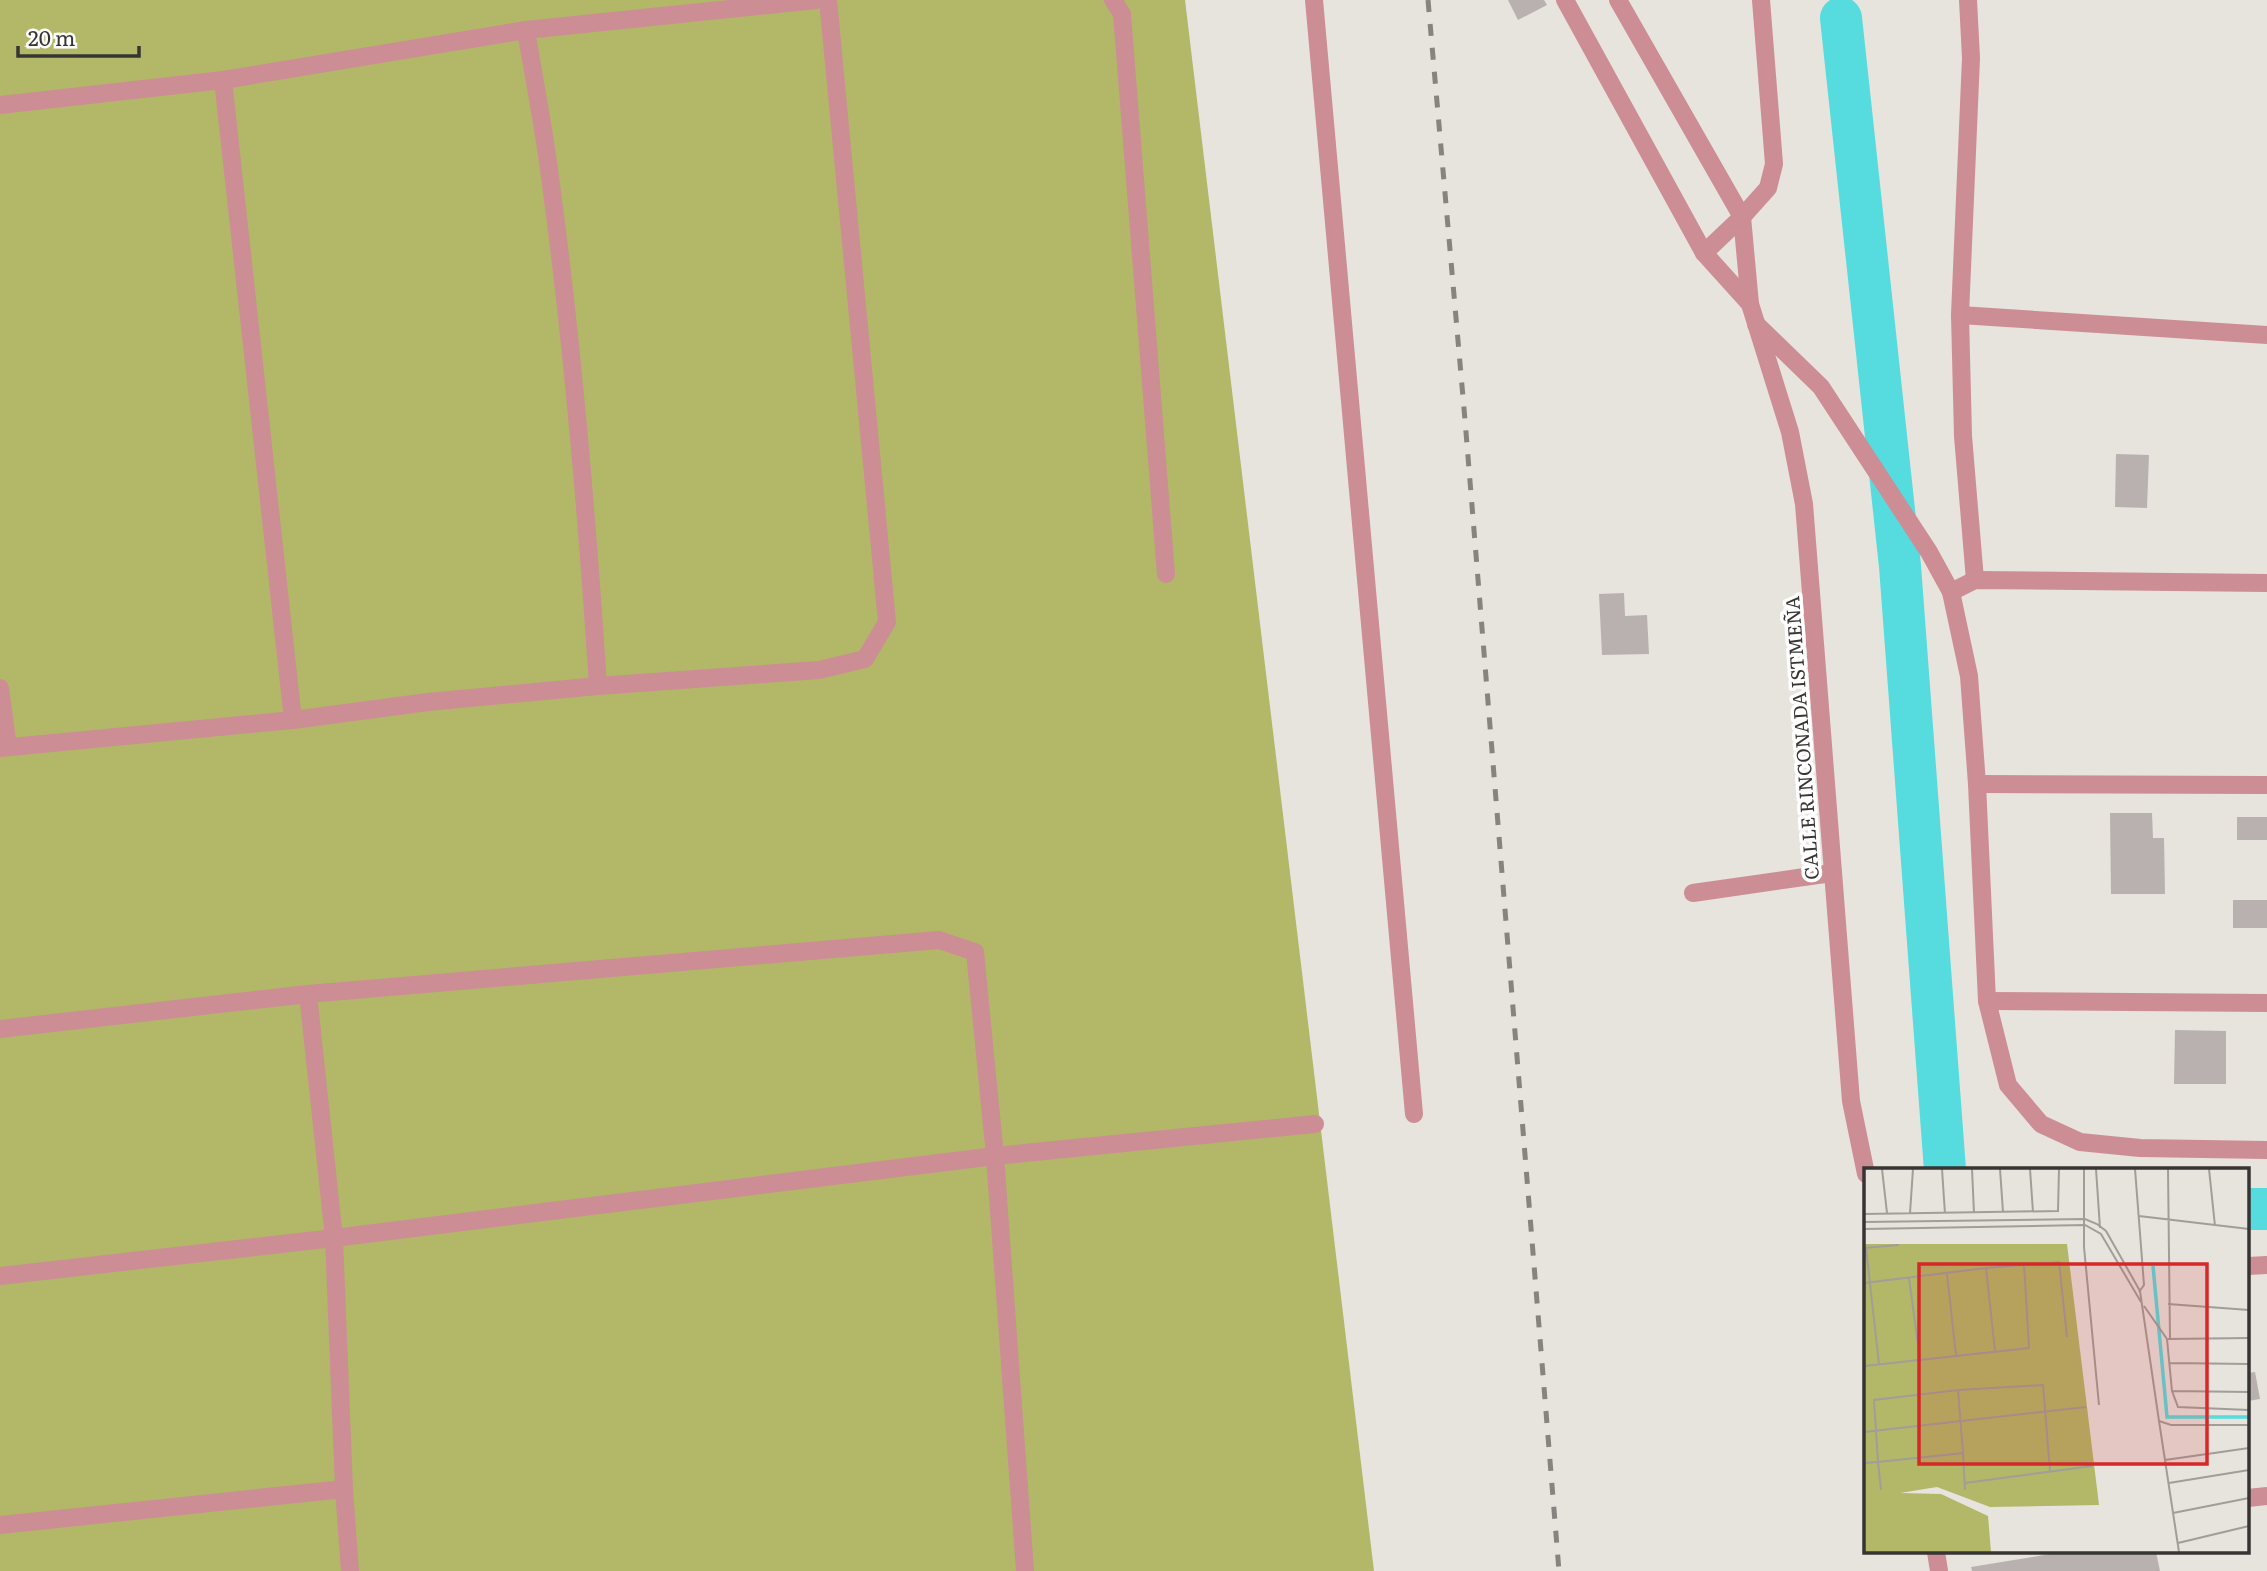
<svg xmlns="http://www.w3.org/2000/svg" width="2267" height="1571" viewBox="0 0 2267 1571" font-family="Literata,serif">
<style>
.green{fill:#b2b867}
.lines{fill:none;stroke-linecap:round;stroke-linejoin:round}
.canal{stroke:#56dcde;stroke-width:42}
.building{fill:#b9b1b0}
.minor{stroke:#cd8d95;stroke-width:18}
.tertiary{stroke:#cd8d95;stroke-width:18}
.rail{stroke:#878480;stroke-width:5;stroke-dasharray:12 12;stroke-linecap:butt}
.labels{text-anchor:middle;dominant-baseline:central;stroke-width:7;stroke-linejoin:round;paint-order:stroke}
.street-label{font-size:19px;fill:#373533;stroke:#fff}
.inset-river{fill:none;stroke:#56dcde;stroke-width:3.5}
.inset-road{fill:none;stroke:#a19d99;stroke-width:2}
.view{fill:#d62828;fill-opacity:0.15;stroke:#d62828;stroke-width:3.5}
.inset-edge{fill:none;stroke:#373533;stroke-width:3.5}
</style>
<rect width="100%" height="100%" fill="#e7e3dd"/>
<!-- green -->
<polygon class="green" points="0,0 1185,0 1374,1571 0,1571"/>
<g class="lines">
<!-- canal -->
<g class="canal">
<polyline points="1841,18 1900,566 1945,1170"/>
<polyline points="2248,1209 2267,1209"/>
</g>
</g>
<!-- building -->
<g class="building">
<polygon points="1508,0 1544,0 1547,5 1518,20"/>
<polygon points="2116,454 2149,455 2147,508 2115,507"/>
<polygon points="1624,593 1625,616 1647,615 1649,654 1602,655 1599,594"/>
<polygon points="2110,813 2152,813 2153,838 2164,838 2165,894 2111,894"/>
<rect x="2237" y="817" width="30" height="23"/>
<rect x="2233" y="900" width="34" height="28"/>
<polygon points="2175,1030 2226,1031 2226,1084 2174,1084"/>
<polygon points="2255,1372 2260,1399 2248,1401 2248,1373"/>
<polygon points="2063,1552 2156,1552 2160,1571 1972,1571 1971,1567"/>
</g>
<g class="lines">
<!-- minor -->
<g class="minor">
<polyline points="1113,0 1122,14 1166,574"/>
<polyline points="1314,0 1414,1114"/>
<polyline points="1968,0 1971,58 1960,315 1963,436 1975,580"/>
<polyline points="223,80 293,720"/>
<polyline points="0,105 223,80 526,30"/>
<polyline points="1704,253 1742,217 1768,188 1774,164 1761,0"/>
<polyline points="1960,315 2267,335"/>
<polyline points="1756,324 1821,387 1929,552 1951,592 1969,676 1977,784 1987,1001 2008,1085 2041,1124 2080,1142 2140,1148 2267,1150"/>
<polyline points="1951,592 1975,580 2267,583"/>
<path d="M598,686c-11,-171 -25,-340 -48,-509 -6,-49 -16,-98 -24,-147l290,-30"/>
<polyline points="0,688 8,747"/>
<polyline points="0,748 293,720 428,702 598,686 819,670 865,659 887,622 828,0"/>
<polyline points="1977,784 2267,785"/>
<polyline points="1693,893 1832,873"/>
<polyline points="308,994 939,940 975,952 995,1156 1025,1571"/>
<polyline points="1987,1001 2267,1003"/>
<polyline points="0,1029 308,994 334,1238 344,1489 0,1525"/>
<polyline points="0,1276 334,1238 995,1156 1315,1124"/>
<polyline points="344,1489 350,1571"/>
<polyline points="2248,1498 2267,1496"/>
<polyline points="1936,1552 1939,1571"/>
</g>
<!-- tertiary -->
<g class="tertiary">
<polyline points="1565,0 1704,253 1750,304"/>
<polyline points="1618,0 1742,217 1750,304 1790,432 1804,504 1851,1101 1866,1174"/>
<polyline points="2248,1266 2267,1265"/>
</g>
<!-- rail -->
<polyline class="rail" points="1428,0 1465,420 1559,1571"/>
</g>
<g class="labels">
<!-- street labels -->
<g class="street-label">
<text transform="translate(1801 738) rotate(-94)">CALLE RINCONADA ISTMEÑA</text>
</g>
</g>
<!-- overview -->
<g transform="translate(1864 1168)">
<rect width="385" height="385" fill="#e7e3dd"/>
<path d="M0,76h203l32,261 -109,2 -53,-20 -37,6 41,1 47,22 3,36h-127z" fill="#b2b867"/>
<path class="inset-river" d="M289,98l14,151h82"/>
<path class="inset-road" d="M18,1l5,44M78,1l3,45M108,1l2,44M136,1l3,43M166,1l3,43M220,1v78l15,158M232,1l4,59M271,1l9,116 -5,7M304,1l2,169M345,1l6,57M46,45l3,-44M0,46l194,-3 1,-42M275,48l110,13M0,54l221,-3 12,5 9,7 34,60 19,130 12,4h78M0,61l221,-4 16,9 40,68M0,80l35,-3M2,80l13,116M83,106l9,81M45,110l11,81M0,115l122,-15M304,136l81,6M280,138l23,33 5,52 6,16 71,3M304,171l81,-1M131,183l-9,-83 73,-6 8,75M306,195l79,1M0,198l165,-18 -5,-84M94,222l85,-5 7,86M308,223l77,1M295,253l20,131M0,264l222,-25M99,285l2,37M301,292l84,-12M0,295l14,-1 85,-9 -5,-63 -84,10 4,62 3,28M101,315l127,-17M305,315l80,-13M309,345l76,-15M314,375l71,-17"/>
<path class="view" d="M55,96h288v200h-288z"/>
<rect width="385" height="385" class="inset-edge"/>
</g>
<!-- scale -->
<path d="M18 46v10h121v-10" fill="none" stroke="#373533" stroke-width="3.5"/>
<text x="28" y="46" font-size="21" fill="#373533" stroke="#ffffff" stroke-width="5" paint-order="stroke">20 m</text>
</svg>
